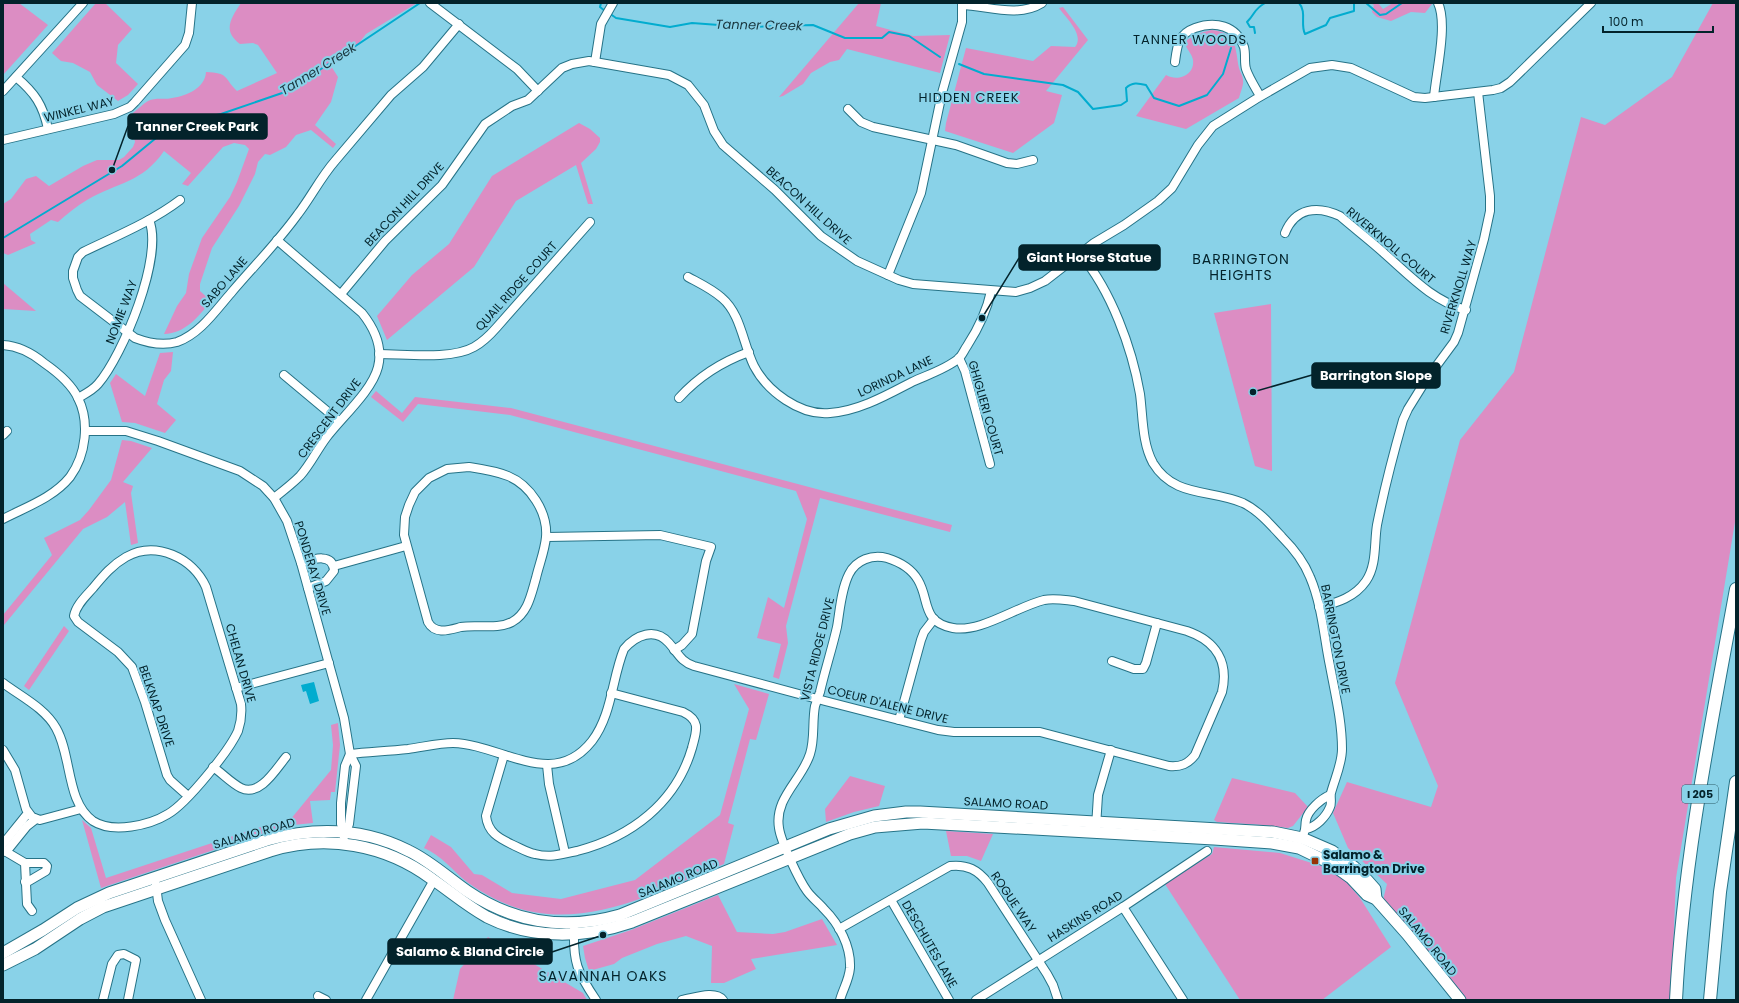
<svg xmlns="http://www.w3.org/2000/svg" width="1739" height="1003" viewBox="0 0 1739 1003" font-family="Poppins,sans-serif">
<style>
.green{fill:#dc8dc3}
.water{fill:#02accf}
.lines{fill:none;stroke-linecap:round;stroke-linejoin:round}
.stream{stroke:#02accf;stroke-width:2}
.minor-casing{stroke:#267387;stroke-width:10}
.major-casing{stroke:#267387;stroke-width:13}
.highway-casing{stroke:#267387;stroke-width:14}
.minor{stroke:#fff;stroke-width:8}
.major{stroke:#fff;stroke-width:11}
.highway{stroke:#fff;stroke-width:12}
.poi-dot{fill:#973205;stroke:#89d2e8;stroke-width:1.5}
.labels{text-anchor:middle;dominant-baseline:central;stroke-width:4;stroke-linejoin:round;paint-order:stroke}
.shield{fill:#89d2e8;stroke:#2b5864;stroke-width:1}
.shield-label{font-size:11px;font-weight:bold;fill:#03232b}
.street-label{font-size:12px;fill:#03232b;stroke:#89d2e8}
.poi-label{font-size:12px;font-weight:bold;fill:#03232b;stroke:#89d2e8;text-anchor:start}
.water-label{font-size:13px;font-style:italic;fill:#19363e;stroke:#89d2e8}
.neighbourhood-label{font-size:13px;letter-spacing:1px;fill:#03232b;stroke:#89d2e8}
.quarter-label{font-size:14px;letter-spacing:1px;fill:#03232b;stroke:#89d2e8}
.leader{fill:none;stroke:#03232b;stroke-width:1.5}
.callout-dot{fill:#03232b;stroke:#89d2e8;stroke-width:1.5}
.callout{fill:#03232b;stroke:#03232b;stroke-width:1.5}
.callout-label{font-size:13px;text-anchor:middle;font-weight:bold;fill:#fff}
</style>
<rect width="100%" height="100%" fill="#89d2e8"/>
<!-- green -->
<g class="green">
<polygon points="3,3 19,3 48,25 3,75"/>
<polygon points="96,3 105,3 132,29 118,45 116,63 138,84 128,95 118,101 97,85 90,72 73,63 61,61 52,53"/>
<path d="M241,3h176l-51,31 -14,18 -21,14 7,11 -7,25 -16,23 21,19 -3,4 -22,-18 -15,5 -10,12 -16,8 -5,-1 -7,8 -3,12 -16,32 -27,42 -12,36v7l11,10c-13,16 -25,32 -47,33l13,-28 9,-13 3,-19 13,-36 28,-41 7,-15 12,-33 -4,-4 -11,-2 -11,4 -35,39 -6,-2 9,-11 -27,-22c-22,32 -46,31 -77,49 -10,6 -20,14 -29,22l-7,-2 -21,14 1,6 5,3 -28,12 -5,-2v-49l8,-5 15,-20 10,-3 13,10 34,-20 14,-6h22l5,-3 9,-10 2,-5 -5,-23 3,-1v-5c5,-4 10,-9 15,-12 8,-4 16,-1 24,-3 15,-2 33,-10 34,-26 23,1 17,5 31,19l40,-18 -19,-28 -5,-2 -13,1c-18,-13 -9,-26 1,-41z"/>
<polygon points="859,3 881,3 876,26 913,36 950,35 940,73 847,49 839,60 830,62 811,73 803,84 783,96 779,97"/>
<polygon points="1370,3 1378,3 1383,9 1393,3 1432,4 1425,13 1411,12 1391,21 1377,17 1372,12 1374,5"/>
<polygon points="1713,3 1736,3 1736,516 1676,878 1671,1000 1467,1000 1383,900 1387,884 1348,848 1333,813 1347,782 1431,807 1438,786 1395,683 1460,440 1514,372 1581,117 1605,125 1672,77"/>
<path d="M1063,7l25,33 -42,51 16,4 -8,28 -41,30 -68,-22 1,-8 20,-75 67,13 18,-15 24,1c10,-12 -9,-29 -16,-39z"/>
<path d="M1211,30c27,2 24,19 28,38 1,4 4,8 4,12 1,5 -3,13 -4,18l-53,31 -50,-13 30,-41c12,7 29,0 27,-15 -1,-6 -5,-9 -7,-14l1,-6 10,-6z"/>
<polygon points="579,123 590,129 600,138 600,142 596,149 581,163 593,204 588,204 576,165 516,201 474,267 387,340 377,316 412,275 449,244 492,176"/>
<polygon points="3,283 36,311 3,309"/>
<polygon points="1271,304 1272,471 1255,466 1214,313"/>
<polygon points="173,352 171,371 164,380 157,404 176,420 165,433 135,423 122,422 110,383 116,374 145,396 160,353"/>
<polygon points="376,391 402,413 415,397 511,408 952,525 950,532 820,498 786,626 788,643 779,679 773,677 781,644 757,638 768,597 784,608 807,519 796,491 510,415 418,404 403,422 371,397"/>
<polygon points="122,440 131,441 152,448 123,482 133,486 131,493 138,543 131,545 125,502 107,517 83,529 4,625 3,615 52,555 44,538 80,520 89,510 111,480"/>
<polygon points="64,626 69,631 29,690 24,686"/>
<path d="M734,684l35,10 -13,46 -6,-1 -22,84 6,2 -10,39c-75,31 -152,75 -231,34 -9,-5 -18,-10 -26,-16 -15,-12 -25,-26 -43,-34l7,-13 20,12 23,27 8,1 30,18 49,6 74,-19 85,-65 29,-106z"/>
<polygon points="338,723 340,745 335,792 331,792 330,800 310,801 313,823 293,825 270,831 101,888 82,820 91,828 106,878 270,824 290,820 331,770 333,745 331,725"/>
<polygon points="850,776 885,786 879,806 854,812 826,822 825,809"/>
<polygon points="1232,778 1295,793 1308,807 1293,826 1288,828 1263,825 1217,822 1214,820"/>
<polygon points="946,831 993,834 981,861 967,856 951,856"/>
<polygon points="1214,847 1280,853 1337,871 1360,898 1391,947 1322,1000 1240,1000 1165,884 1212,854"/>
<polygon points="718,895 737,932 773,934 785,932 822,919 837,945 751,959 756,969 724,983 711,983 712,946 686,936 657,944 622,958 614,964 589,971 585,958 583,946 631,930"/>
<polygon points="488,937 583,993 587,1000 453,1000 460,969"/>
</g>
<!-- water -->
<polygon class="water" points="314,682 319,701 310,704 306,691 303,692 301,685"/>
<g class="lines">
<!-- stream -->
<g class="stream">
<polyline points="601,3 600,7 605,11"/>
<path d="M1299,3c8,9 1,21 6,31l21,-9 4,-7 24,-7v-8"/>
<polyline points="1366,3 1380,15 1386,14 1402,3"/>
<polyline points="609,13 616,18 670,27 692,23 746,27 813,25 845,38 882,38 889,32 909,36 940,57"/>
<path d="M1255,33l-1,-6h-4l-3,-5c9,-9 6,-12 18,-19"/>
<path d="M959,64l25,10 79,11 15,7 15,17 28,-4 6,-4 -1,-13c6,-6 12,-5 20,-3l8,13 25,8 28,-11 16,-21 8,-26"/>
<polyline points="3,238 122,166 156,138 184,122 221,114 288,91 420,3"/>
</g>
<!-- minor casing -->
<g class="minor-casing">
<g id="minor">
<polyline points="430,3 517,69 538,91"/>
<path d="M962,5c26,1 56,13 80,-2"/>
<polyline points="595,62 601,24 613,3"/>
<path d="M1175,62c2,-16 3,-28 20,-34 20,-7 41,-3 49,19 2,7 0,15 2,22 3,9 9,18 14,27"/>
<path d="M16,77c19,16 27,28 32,52"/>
<polyline points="3,91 83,3"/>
<path d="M1434,97c2,-24 14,-73 4,-94"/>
<polyline points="848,109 861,122 873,127 956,145 1007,163 1017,164 1033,160"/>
<polyline points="3,140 114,114 130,107 135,102 185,45 189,33 192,3"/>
<path d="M180,200c-29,22 -64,36 -97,52l-5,5 -5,14v7l4,12 3,6 55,42c13,5 28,8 42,4 23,-8 39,-32 54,-49 22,-26 47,-51 67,-79 13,-17 23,-37 37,-53l56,-66 32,-28 36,-43"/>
<path d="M1285,233c10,-25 32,-28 55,-17 15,13 31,25 45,38 25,22 48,47 81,56"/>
<path d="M1080,254c31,36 52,94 60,140 3,23 2,49 13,69 21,35 58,26 90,40 15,7 28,22 39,34 12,12 22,25 28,40 12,28 14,60 20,89 5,27 12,55 12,83 0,15 -7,29 -11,44 -1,4 1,10 -1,14 -4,10 -14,20 -24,22"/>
<polyline points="888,275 921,193 942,93 962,22 962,3"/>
<path d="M688,277c11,6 24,12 34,21 19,16 21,46 32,68 13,25 46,50 76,47 29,-2 57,-18 82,-31 15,-7 34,-13 46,-23 4,-3 6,-9 9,-13 11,-17 20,-35 24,-55"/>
<polyline points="341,294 385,241 442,185 485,124 512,106 528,100 562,68 572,64 589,61 669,75 688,85 704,105 714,131 723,145 775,190 821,236 857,261 899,280 913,284 1016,292 1030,288 1045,281 1094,243 1124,225 1158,201 1172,188 1198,145 1213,126 1256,99 1310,68 1332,65 1351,68 1414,97 1425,98 1493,90 1501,88 1510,82 1591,3"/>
<path d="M3,345c16,1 29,8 41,18 13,9 27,20 34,35 12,24 8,57 -8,79 -17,21 -44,30 -67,42"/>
<path d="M379,354c27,0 72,6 95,-7 9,-5 16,-12 23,-20l93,-105"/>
<polyline points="959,358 965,371 990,464"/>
<polyline points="284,375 339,421"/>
<path d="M78,398c7,-4 15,-8 20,-14 25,-29 66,-128 51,-164"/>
<path d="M679,398c20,-22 42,-36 70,-46"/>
<polyline points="85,431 126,431 158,441 240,471 263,486 274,498 287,521 301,563 344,718 350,754 356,766 349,824 344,837"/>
<polyline points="3,435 7,431"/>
<path d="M469,467c13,2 27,4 39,9 22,9 40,36 38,61 -1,13 -7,28 -10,41 -5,17 -8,35 -24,44 -15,8 -35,2 -51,5 -12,3 -26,8 -33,-5l-24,-87 1,-18 4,-12 6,-13 14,-14 18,-9z"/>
<path d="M274,498c9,-7 18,-14 26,-22 10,-11 17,-26 26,-38 15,-20 46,-47 52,-71 5,-20 -4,-39 -16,-54l-85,-73"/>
<polyline points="547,537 660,535 711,547 706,561 692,634 682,645 674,650"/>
<path d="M301,563c12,-4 32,-11 33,8l-8,10 -18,7"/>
<polyline points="334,566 406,546"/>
<path d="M1319,607c18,-4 36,-10 47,-26 11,-16 8,-38 11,-56 7,-35 16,-70 26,-105l5,-11 18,-29 28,-38 4,-9 26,-94 6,-28v-15l-12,-104"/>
<polyline points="1112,661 1134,669 1143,669 1146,663 1157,623"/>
<path d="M3,683c17,13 42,25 53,45 16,28 10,74 37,93 20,13 57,4 75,-7 19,-11 61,-63 70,-83 3,-9 4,-18 3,-27l-35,-117c-13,-29 -50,-47 -80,-30 -14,8 -23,19 -33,31 -7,8 -17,17 -19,28l4,6 40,30 14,15 13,35 22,73 3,5 18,16"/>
<polyline points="236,688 329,663"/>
<polyline points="899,720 921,640 924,632 934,619"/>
<polyline points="3,750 15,770 26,809 32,817 40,820 81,809"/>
<path d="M350,754c20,-2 39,-3 58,-5 15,-2 31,-6 45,-6 48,1 100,48 139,-2 20,-26 20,-63 32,-92 12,-14 31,-22 45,-6 9,10 12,19 25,23l116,31 15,4 113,29 16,2h86l129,34c12,1 19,-2 26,-11l27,-63c7,-30 -6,-51 -35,-61l-113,-30c-10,-1 -20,-3 -30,-1 -28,7 -64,33 -91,28 -32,-6 -23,-28 -35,-48 -7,-12 -18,-18 -31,-22 -15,-4 -31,2 -38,16 -8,16 -9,36 -12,53 -5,22 -12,43 -17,65l-5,14c-3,16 0,33 -5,48 -8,26 -36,44 -31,74 2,14 20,52 28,63 5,7 12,12 17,18 15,15 27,37 26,59 -1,12 -7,21 -10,32"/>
<path d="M504,755l-18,61c2,17 13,22 27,29 7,3 15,8 22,9 15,4 28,0 42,-3 54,-14 99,-48 115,-103 4,-16 10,-27 -9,-36l-72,-19"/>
<polyline points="547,765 549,784 565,853"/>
<path d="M213,767c9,6 18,16 28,21 19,9 35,-19 45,-31"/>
<polyline points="1096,827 1098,795 1111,750"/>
<polyline points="345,832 341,824 341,803 345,766 350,754"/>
<path d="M1304,833c2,-5 1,-8 2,-13 2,-10 15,-21 24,-25"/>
<polyline points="3,844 28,813"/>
<polyline points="3,850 25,863 27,904 32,911"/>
<polyline points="6,852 27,826 36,819"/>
<polyline points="25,863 44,863 47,866 46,871 29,881 25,882"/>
<polyline points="156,885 158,901 165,920 201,1000"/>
<polyline points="891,900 949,1000"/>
<polyline points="1123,907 1183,1000"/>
<path d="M574,929c-1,33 3,43 22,71"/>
<path d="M839,929l111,-63c17,-2 28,4 38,17l59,91 6,11 5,15"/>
<polyline points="318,996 326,1000"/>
<polyline points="103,1000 112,964 118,955 124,954 136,960 128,1000"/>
<polyline points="366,1000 434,880"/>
<path d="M682,1000c12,-2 33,-10 41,0"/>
<polyline points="976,1000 1123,907 1207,851"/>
</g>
</g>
<!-- major casing -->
<g class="major-casing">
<g id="major">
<path d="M3,953l40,-23 34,-22 32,-15 158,-53c48,-13 97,-12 142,11 21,10 38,26 58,40 47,32 97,40 153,24l209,-86 45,-13 32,-4h14l353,20 29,6 30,13 22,16 13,13 8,9 1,10"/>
<path d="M3,965l32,-16 45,-30 23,-12 167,-56c56,-17 115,-7 162,28 19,13 35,27 55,38 46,23 98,21 145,5l218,-88 25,-7 48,-4 291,16 58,4 27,5 31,15 21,15 16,17 9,4 31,35 53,66"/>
</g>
</g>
<!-- highway casing -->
<g class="highway-casing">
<g id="highway">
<path d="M1676,1000c7,-138 35,-275 60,-411"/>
<polyline points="1710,1000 1720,892 1736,782"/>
</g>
</g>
<!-- minor -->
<use href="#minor" class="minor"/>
<!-- major -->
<use href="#major" class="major"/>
<!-- highway -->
<use href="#highway" class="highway"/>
</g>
<!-- markers -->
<rect class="poi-dot" x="1311" y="857" width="8" height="8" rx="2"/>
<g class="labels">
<!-- shield labels -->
<rect class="shield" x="1682" y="785" width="36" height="18" rx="3"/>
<g class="shield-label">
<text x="1700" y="794">I 205</text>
</g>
<!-- street labels -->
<g class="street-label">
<text transform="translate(79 109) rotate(-14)">WINKEL WAY</text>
<text transform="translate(404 204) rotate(-47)">BEACON HILL DRIVE</text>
<text transform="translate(809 205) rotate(42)">BEACON HILL DRIVE</text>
<text transform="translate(1391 245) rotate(40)">RIVERKNOLL COURT</text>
<text transform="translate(224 282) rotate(-49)">SABO LANE</text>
<text transform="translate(516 286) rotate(-48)">QUAIL RIDGE COURT</text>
<text transform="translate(1458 287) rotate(-73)">RIVERKNOLL WAY</text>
<text transform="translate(121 312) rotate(-69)">NOMIE WAY</text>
<text transform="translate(895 376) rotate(-25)">LORINDA LANE</text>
<text transform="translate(986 408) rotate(74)">GHIGLIERI COURT</text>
<text transform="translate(329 418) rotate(-53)">CRESCENT DRIVE</text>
<text transform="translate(313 568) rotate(73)">PONDERAY DRIVE</text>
<text transform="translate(1336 639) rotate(79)">BARRINGTON DRIVE</text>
<text transform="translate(817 649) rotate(-76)">VISTA RIDGE DRIVE</text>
<text transform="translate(241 663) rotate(74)">CHELAN DRIVE</text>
<text transform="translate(888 704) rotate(14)">COEUR D'ALENE DRIVE</text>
<text transform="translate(157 706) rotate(71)">BELKNAP DRIVE</text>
<text transform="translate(1006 803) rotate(3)">SALAMO ROAD</text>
<text transform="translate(254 833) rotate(-16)">SALAMO ROAD</text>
<text transform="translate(678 878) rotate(-22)">SALAMO ROAD</text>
<text transform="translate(1014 902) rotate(56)">ROGUE WAY</text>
<text transform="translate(1085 916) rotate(-32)">HASKINS ROAD</text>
<text transform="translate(1428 941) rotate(51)">SALAMO ROAD</text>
<text transform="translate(930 944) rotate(60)">DESCHUTES LANE</text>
</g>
<!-- poi labels -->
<g class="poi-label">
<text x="1323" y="854">Salamo &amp;<tspan x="1323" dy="14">Barrington Drive</tspan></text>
</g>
<!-- water labels -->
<g class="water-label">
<text transform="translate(759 25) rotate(1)">Tanner Creek</text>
<text transform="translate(318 69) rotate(-32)">Tanner Creek</text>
</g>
<!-- neighbourhood labels -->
<g class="neighbourhood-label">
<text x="1190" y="39">TANNER WOODS</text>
<text x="969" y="97">HIDDEN CREEK</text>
</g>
<!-- quarter labels -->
<g class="quarter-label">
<text x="1241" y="259">BARRINGTON<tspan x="1241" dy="16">HEIGHTS</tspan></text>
<text x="603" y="976">SAVANNAH OAKS</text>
</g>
</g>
<!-- callouts -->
<path class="leader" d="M112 170L128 126M982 318L1019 258M1253 392L1312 375M603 935L552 952"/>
<g class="callout-dot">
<circle cx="112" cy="170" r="4"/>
<circle cx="982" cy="318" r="4"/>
<circle cx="1253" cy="392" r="4"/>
<circle cx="603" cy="935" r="4"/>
</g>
<g class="callout">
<rect x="128" y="114" width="139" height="25" rx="4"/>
<rect x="1019" y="245" width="141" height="25" rx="4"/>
<rect x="1312" y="363" width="128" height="25" rx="4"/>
<rect x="388" y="939" width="164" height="25" rx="4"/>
</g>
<g class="callout-label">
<text x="197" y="131">Tanner Creek Park</text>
<text x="1089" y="262">Giant Horse Statue</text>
<text x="1376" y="380">Barrington Slope</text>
<text x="470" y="956">Salamo &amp; Bland Circle</text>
</g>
<!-- border -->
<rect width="1739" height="1003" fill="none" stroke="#03232b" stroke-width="8"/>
<!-- scale -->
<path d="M1603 26v6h110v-6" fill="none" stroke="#03232b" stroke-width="2"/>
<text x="1609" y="26" font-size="12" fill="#03232b" stroke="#89d2e8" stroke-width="3" paint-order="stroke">100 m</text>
</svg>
